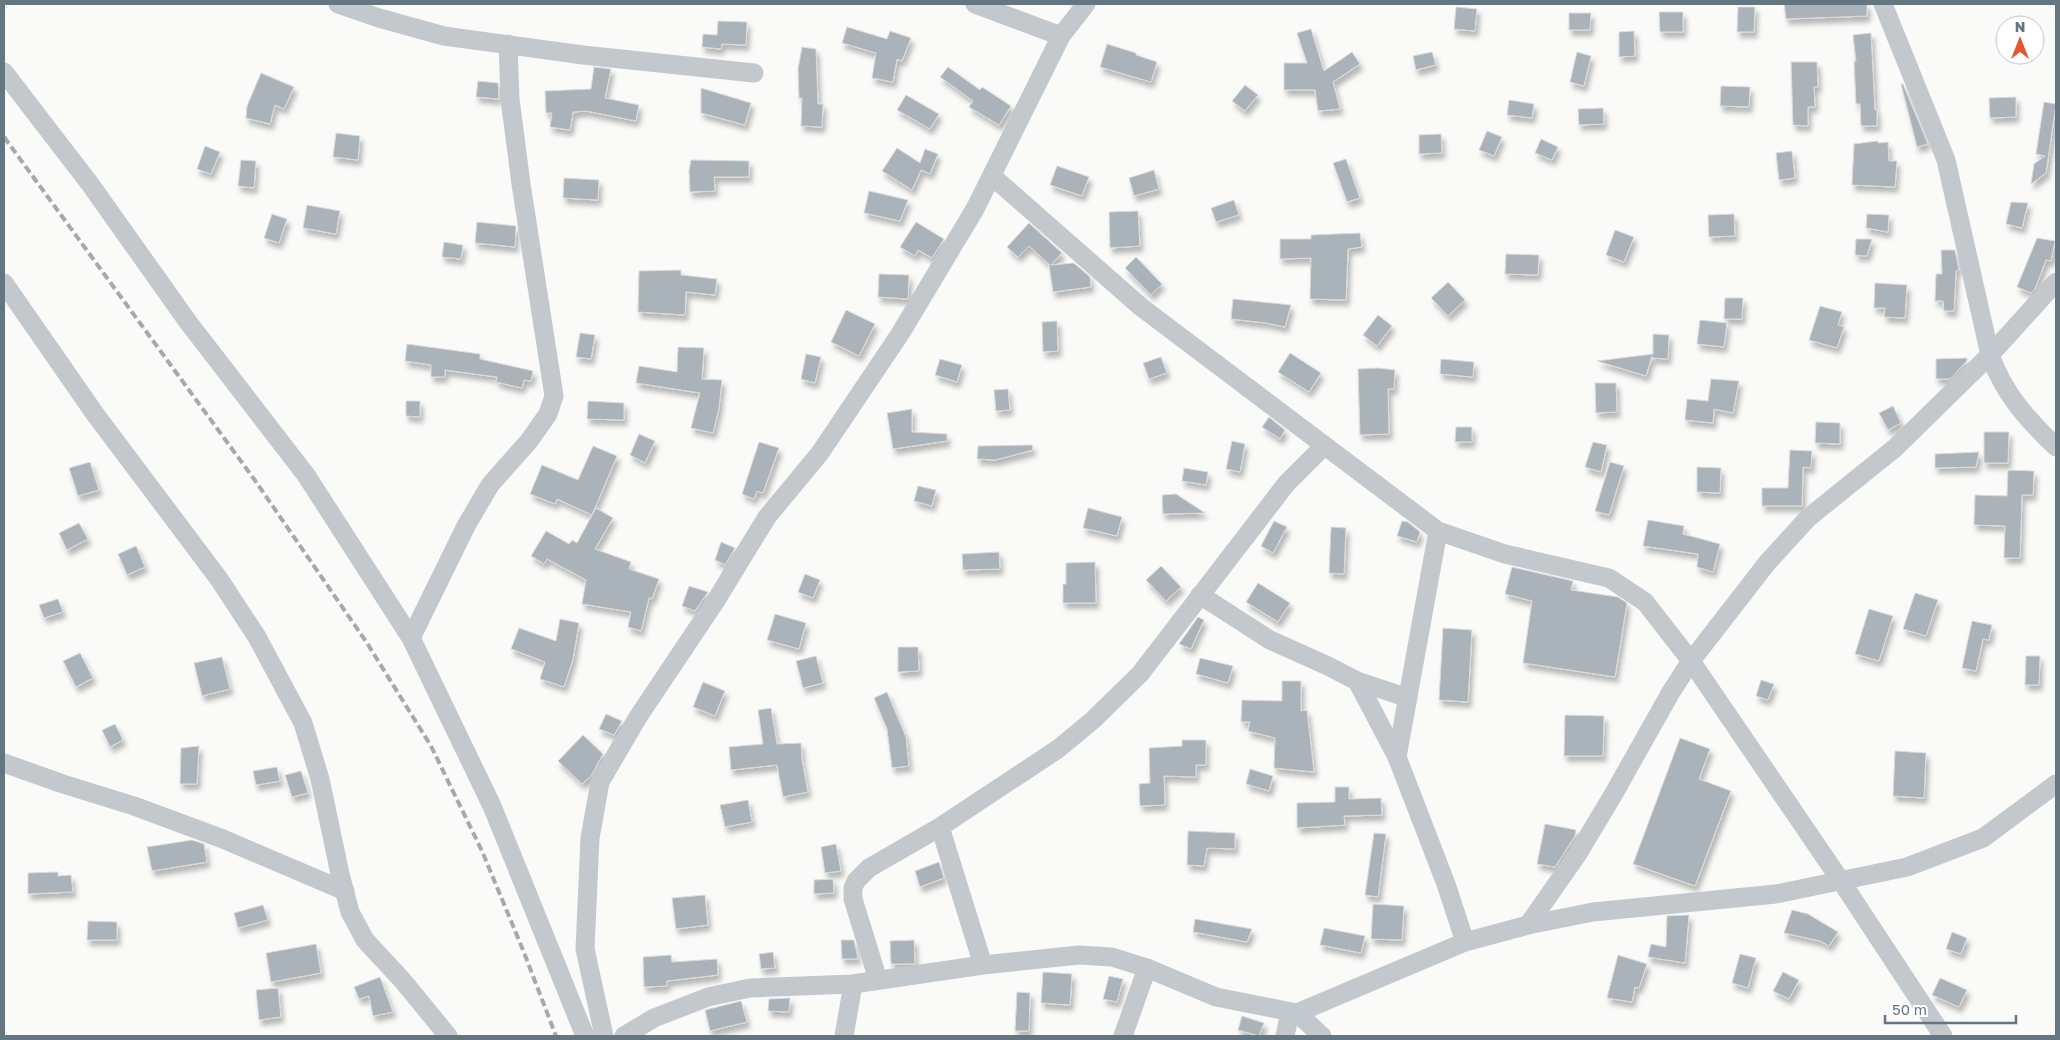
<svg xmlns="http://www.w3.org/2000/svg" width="2060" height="1040" viewBox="0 0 2060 1040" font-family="'Golos Text',sans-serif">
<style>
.building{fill:#aab3b9;stroke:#dcdcda;filter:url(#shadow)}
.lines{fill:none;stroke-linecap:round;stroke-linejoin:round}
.street{stroke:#c3c8cc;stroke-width:19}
.rail{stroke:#a2aab0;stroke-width:4;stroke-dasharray:8 4;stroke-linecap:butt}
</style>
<defs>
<filter id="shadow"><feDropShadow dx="3" dy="5.5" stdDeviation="2.5" flood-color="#0004"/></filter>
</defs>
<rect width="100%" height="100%" fill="#fafaf8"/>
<!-- building -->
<g class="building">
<polygon points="1784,4 1867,4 1867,16 1786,19"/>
<polygon points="1456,7 1477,9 1475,31 1454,29"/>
<polygon points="1738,7 1755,7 1754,32 1737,32"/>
<polygon points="1659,12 1683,12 1683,32 1660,32"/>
<polygon points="1569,13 1591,13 1590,30 1569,30"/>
<polygon points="718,21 747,22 746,45 722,44 721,49 702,47 703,34 717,35"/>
<polygon points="847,27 887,39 890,31 911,38 902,61 897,59 893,82 872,78 876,53 842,43"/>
<polygon points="1311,29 1324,71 1352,52 1360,64 1333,82 1340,109 1318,111 1315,90 1284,90 1284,63 1307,63 1297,33"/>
<polygon points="1634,31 1635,56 1619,57 1619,32"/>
<polygon points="1871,33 1875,110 1877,110 1877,126 1861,126 1860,104 1856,104 1854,61 1856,62 1853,35"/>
<polygon points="1107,44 1136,53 1136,55 1157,62 1151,82 1100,67"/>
<polygon points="802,47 816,49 818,104 823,104 822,127 801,126 802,98 799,98 798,69"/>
<polygon points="1432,52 1436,65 1416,70 1413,56"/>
<polygon points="1577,52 1591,56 1584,86 1570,82"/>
<polygon points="1791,62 1817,62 1818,87 1814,87 1815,107 1808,107 1808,126 1793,125"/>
<polygon points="594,67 611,69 605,98 639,105 636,121 586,111 573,112 570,130 550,127 552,113 546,113 545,91 591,89"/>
<polygon points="948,67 980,90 982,87 1011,106 999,125 969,107 973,101 940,77"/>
<polygon points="261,73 294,87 284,109 275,105 270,124 246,118 247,106"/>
<polygon points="478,81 498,83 499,99 476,97"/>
<polygon points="1901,84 1903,84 1928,144 1917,147"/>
<polygon points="1245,85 1258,95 1245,111 1232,101"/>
<polygon points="1721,86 1750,87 1749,107 1720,106"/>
<polygon points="701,88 751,103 745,125 701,113"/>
<polygon points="906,95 939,114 930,129 897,110"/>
<polygon points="2016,97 2016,117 1990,118 1989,98"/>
<polygon points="1509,100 1534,104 1532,118 1507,115"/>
<polygon points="2044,102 2056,104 2046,173 2031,184 2034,164 2045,156 2036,154"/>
<polygon points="1603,108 1604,124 1579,125 1578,109"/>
<polygon points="1487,131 1502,137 1494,156 1479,150"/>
<polygon points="336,133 360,136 358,160 333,157"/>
<polygon points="1441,134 1442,153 1419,154 1419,135"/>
<polygon points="1541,139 1558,147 1552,160 1535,153"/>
<polygon points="1878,141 1878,143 1888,142 1889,161 1897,161 1895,187 1852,185 1854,144"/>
<polygon points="205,146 220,152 211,174 197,169"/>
<polygon points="897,148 920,163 925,149 938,154 930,174 921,170 912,190 882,171"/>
<polygon points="1792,151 1795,178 1779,180 1776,153"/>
<polygon points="1346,159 1360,198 1347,202 1333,163"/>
<polygon points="241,160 256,161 254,188 238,186"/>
<polygon points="691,160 749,161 749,177 714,177 715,191 690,192 689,171"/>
<polygon points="1057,166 1089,177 1082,196 1050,185"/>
<polygon points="1154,170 1159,189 1134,196 1129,178"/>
<polygon points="564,178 599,180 598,200 563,198"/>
<polygon points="869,191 908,200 900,221 864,213"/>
<polygon points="1234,200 1239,215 1216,222 1211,208"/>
<polygon points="2011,202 2028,203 2022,228 2006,224"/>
<polygon points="307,205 340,211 336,234 303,228"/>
<polygon points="1138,211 1140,246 1110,248 1109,212"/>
<polygon points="272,214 287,219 279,243 264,238"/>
<polygon points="1734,214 1735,236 1709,237 1708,215"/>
<polygon points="1867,214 1889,215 1888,232 1866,228"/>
<polygon points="477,222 516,226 515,247 475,243"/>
<polygon points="916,222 944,239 932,258 918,250 915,256 900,247"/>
<polygon points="1029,223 1062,253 1051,265 1074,263 1090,277 1091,287 1053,292 1049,265 1050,265 1029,246 1018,257 1007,247"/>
<polygon points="1615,230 1634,237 1624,262 1606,255"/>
<polygon points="1360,233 1362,247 1348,249 1346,300 1310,299 1311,258 1280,259 1280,239 1311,239 1311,235"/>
<polygon points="2037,238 2055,241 2051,261 2046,260 2035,289 2031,293 2017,287"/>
<polygon points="1856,239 1872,239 1867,256 1855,255"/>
<polygon points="444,242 463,245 461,259 442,257"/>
<polygon points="1941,250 1955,250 1959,270 1956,271 1954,311 1944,311 1943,301 1935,301 1936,274 1942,274"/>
<polygon points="1506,254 1539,255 1538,275 1505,274"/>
<polygon points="1136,257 1162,284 1151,295 1125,268"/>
<polygon points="681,270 681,275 717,279 715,295 686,292 685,315 638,312 639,271"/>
<polygon points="879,274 909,275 908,299 878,297"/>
<polygon points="1448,282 1465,300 1448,316 1431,298"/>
<polygon points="1875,283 1907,285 1905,318 1884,317 1885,308 1874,308"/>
<polygon points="1725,298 1743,298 1742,319 1724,319"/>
<polygon points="1233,299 1291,305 1285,327 1266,323 1231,319"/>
<polygon points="1820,306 1842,312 1838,325 1844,327 1837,348 1809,340"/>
<polygon points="846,310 875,324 859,356 831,342"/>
<polygon points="1378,315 1392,326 1377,346 1363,335"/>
<polygon points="1700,320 1727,323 1724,347 1697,344"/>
<polygon points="1057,321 1058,351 1043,352 1042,322"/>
<polygon points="580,333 595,335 591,359 576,357"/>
<polygon points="1653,334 1669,335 1668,359 1652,358 1652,356 1646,376 1597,361 1653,354"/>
<polygon points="407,344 480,354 480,359 533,371 531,381 524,380 522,388 496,382 497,377 445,370 445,377 431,377 431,365 405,361"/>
<polygon points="678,347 704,348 702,379 722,380 719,408 713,433 691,428 700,393 636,383 639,366 677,372"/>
<polygon points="1290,353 1321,373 1309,392 1278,372"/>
<polygon points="806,354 821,357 815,383 801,379"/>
<polygon points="1161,357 1167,373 1149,379 1143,363"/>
<polygon points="1967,358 1967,361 1950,379 1936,379 1936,359"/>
<polygon points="940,359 962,365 957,382 935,375"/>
<polygon points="1441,359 1474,362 1473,377 1440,374"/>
<polygon points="1378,368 1395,370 1394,389 1388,389 1389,434 1360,435 1358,369"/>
<polygon points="1711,379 1739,381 1733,413 1714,409 1713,423 1685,420 1687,399 1708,401"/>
<polygon points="1595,383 1616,383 1617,412 1596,413"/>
<polygon points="1008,389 1010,410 996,411 994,390"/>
<polygon points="406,401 420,401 420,417 406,416"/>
<polygon points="588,401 624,403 624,420 587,419"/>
<polygon points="1893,406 1901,423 1888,430 1879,413"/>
<polygon points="912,409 912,432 947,434 947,441 893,449 887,413"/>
<polygon points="1269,417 1285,430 1280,439 1262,427"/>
<polygon points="1816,422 1840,423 1840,444 1815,443"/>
<polygon points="1456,427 1472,427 1472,442 1455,442"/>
<polygon points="1984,432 2009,432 2008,463 1984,463"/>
<polygon points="639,434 655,441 645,463 630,455"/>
<polygon points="1232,441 1245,444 1240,472 1226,469"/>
<polygon points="759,442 779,448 763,493 757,491 754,499 742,494"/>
<polygon points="1593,442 1607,445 1601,472 1585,467"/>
<polygon points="1032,445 1033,450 995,460 977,459 978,446"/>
<polygon points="593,446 617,456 592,515 557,499 555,504 530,494 542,465 578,480"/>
<polygon points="1790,450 1812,451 1811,468 1803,467 1802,506 1762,506 1762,488 1788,488"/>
<polygon points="1979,452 1976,467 1935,468 1935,454"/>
<polygon points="90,462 99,490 78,496 69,468"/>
<polygon points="1610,462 1624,466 1609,515 1595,511"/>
<polygon points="1697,467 1721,468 1720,493 1697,492"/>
<polygon points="1184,468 1208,472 1206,485 1182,481"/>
<polygon points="2008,470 2034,471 2033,495 2022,495 2020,558 2004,558 2005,526 1974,525 1975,495 2007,496"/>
<polygon points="918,486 936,490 932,506 914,501"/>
<polygon points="1176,494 1205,513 1163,514 1162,495"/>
<polygon points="596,508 613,518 595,549 631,562 629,569 659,579 652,599 649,598 641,631 628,627 631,612 582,604 586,580 547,559 544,564 531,556 546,531 569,544 572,540 577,543"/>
<polygon points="1088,508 1122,517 1117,536 1083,528"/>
<polygon points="1648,520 1684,526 1683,534 1720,544 1713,572 1697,567 1698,554 1643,546"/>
<polygon points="1274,521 1287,527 1273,553 1261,546"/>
<polygon points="1402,521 1408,522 1420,532 1417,542 1397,536"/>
<polygon points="79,523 88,539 67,550 59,533"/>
<polygon points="1331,527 1346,528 1344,574 1329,573"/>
<polygon points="721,542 735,548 725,565 715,560"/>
<polygon points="136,546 145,567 127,575 118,554"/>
<polygon points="999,552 1000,569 963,570 962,554"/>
<polygon points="1095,562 1096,603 1063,603 1063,584 1066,584 1066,563"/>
<polygon points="1161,566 1181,587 1166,601 1146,580"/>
<polygon points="1512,567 1573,581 1571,590 1618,597 1627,603 1615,677 1523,663 1532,601 1505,594"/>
<polygon points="805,574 820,580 813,598 798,592"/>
<polygon points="1258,583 1290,603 1278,622 1246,602"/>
<polygon points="689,586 708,592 695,611 682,606"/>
<polygon points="1915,593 1938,600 1926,636 1903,629"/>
<polygon points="58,599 63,612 44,618 39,605"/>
<polygon points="1869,609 1893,616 1879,661 1855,654"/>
<polygon points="775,614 806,623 799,649 767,640"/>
<polygon points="1198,617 1204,620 1191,649 1179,644"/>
<polygon points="560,619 579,623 573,659 564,687 540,679 545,662 511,649 519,628 556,641"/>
<polygon points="1972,621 1992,625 1989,640 1983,639 1976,671 1962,668"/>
<polygon points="1443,628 1472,630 1468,702 1439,700"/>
<polygon points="898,647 918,647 919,671 898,672"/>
<polygon points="80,653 93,678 76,687 63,661"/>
<polygon points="816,656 823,683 803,688 796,661"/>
<polygon points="2026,656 2040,656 2039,685 2025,685"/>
<polygon points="222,657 230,689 202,696 194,663"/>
<polygon points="1200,658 1233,666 1228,683 1196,674"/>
<polygon points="1761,680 1774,684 1768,700 1756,696"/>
<polygon points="1282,681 1301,681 1301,711 1307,710 1314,772 1274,768 1275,738 1248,731 1250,722 1241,722 1242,700 1282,701"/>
<polygon points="703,682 725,691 715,716 693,707"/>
<polygon points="887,692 906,737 909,766 892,768 887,729 874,698"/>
<polygon points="771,708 777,744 801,743 802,760 808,792 783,797 777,765 731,770 729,747 763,744 758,710"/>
<polygon points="606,714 622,721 614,735 599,729"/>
<polygon points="1565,715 1604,716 1603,756 1564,756"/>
<polygon points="115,724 123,740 110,747 102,730"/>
<polygon points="583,735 603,754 591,776 582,784 558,761"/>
<polygon points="1680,738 1710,749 1699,779 1731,791 1695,886 1633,864"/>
<polygon points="1182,740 1206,740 1206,765 1196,765 1196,777 1164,776 1165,805 1140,806 1139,784 1150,783 1149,748 1182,746"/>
<polygon points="199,746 197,784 180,784 181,748"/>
<polygon points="1895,751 1926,753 1924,798 1893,796"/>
<polygon points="277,767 280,781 256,785 253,771"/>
<polygon points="1250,769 1273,776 1269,791 1246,784"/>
<polygon points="301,771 308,793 292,797 285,775"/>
<polygon points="1335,787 1349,787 1349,799 1381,798 1382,815 1344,816 1345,825 1297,828 1297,803 1335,802"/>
<polygon points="748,800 752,822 725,827 720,805"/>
<polygon points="1545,824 1576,830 1575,836 1555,867 1537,864"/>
<polygon points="1188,831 1235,833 1235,849 1207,848 1204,866 1187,865"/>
<polygon points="1374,833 1386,834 1378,897 1365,895"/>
<polygon points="192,840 204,844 207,862 152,871 147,847"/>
<polygon points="836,844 841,871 825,873 821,847"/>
<polygon points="939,862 944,878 920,887 915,871"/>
<polygon points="58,872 58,876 71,875 73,892 28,894 28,873"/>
<polygon points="833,879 834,893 814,894 814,880"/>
<polygon points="705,895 708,925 676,929 672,898"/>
<polygon points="1373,904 1404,906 1402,940 1371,939"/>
<polygon points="263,905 268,920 238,928 234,913"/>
<polygon points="1792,910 1808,914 1838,932 1829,946 1820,941 1784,933"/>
<polygon points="1689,915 1685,963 1648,957 1651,944 1666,947 1667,916"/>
<polygon points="1195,919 1252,929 1247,942 1193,932"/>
<polygon points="88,921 117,922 117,940 87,940"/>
<polygon points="1324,928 1365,936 1361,953 1320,945"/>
<polygon points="1952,932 1967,938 1961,954 1946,949"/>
<polygon points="841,940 854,940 858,959 842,959"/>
<polygon points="914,940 915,964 891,964 890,941"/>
<polygon points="316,944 321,973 271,982 266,953"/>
<polygon points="773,952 775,968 761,969 759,954"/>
<polygon points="1740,954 1756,958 1748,988 1732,983"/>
<polygon points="671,955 672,962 717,959 718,975 667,981 667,986 644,987 643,957"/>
<polygon points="1618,955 1647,964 1639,988 1635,987 1632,1002 1607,998"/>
<polygon points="1043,972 1072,974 1070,1005 1041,1003"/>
<polygon points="1783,972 1799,980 1789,999 1773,991"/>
<polygon points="1109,976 1123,979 1117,1002 1103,999"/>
<polygon points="380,977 393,1012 373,1016 369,996 359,999 354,987"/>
<polygon points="1940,978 1967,990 1959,1007 1932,995"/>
<polygon points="278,988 281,1017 259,1020 256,990"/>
<polygon points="1017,992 1030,993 1029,1031 1015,1031"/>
<polygon points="790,998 789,1012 768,1011 769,999"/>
<polygon points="741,1001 747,1022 710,1031 705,1010"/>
<polygon points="1242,1016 1264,1023 1259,1036 1238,1030"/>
</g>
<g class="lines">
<!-- street -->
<g class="street">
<polyline points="338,4 379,18 444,36 583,55 754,73"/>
<polyline points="975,4 1061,36 1086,4"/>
<path d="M1883,4l63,156 44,195c14,39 37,64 66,92"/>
<polyline points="4,72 90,184 188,322 306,475 411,638 492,806 585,1036"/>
<polyline points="992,176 1141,307 1438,531 1505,554 1609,578 1645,602 1691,661 1841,881 1943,1036"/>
<polyline points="4,283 95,414 219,579 257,637 303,723 320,779 340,874 350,912 365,940 403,981 448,1036"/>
<polyline points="1200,595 1270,640 1328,666 1357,681 1397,757 1446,884 1465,942"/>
<polyline points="411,638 466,526 490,485 529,441 548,414 554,396 521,184 510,99 508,44"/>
<polyline points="1357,681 1408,698"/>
<polyline points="1397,757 1438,531"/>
<polyline points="4,763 63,784 134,806 223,839 345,891"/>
<polyline points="940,827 983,965"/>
<polyline points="1528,925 1577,855 1613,795 1671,692 1691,661 1767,563 1808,518 1895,448 1990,355 2056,282"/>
<polyline points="878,980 853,899 853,888 856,881 869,868 940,827 1058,749 1093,720 1140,674 1270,505 1286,484 1324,446"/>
<polyline points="1297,1013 1322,1036"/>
<polyline points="604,1036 585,949 590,838 600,782 638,717 715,602 767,517 820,453 900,334 975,209 1061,36"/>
<polyline points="624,1036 654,1018 708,997 750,988 853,984 983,965 1079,955 1112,957 1147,968 1216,997 1297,1013 1465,942 1528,925 1593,912 1776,894 1907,867 1983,838 2056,784"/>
<polyline points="844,1036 853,984"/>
<polyline points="1123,1036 1147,968"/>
<polyline points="1285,1036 1290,1012"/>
</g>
<!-- rail -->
<polyline class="rail" points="4,137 254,479 367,643 431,746 482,851 523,950 556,1036"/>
</g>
<!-- border -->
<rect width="2060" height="1040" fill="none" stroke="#657683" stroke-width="10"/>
<!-- north arrow -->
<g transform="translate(2020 40)"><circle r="24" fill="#ffffff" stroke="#c1c8cd"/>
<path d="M0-4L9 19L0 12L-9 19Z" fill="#e4572e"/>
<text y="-8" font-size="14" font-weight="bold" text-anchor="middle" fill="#657683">N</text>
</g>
<!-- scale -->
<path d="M1885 1015v8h131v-8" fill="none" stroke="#657683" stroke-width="2.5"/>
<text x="1892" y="1015" font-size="15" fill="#657683" stroke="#ffffff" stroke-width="4" paint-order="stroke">50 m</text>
</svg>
